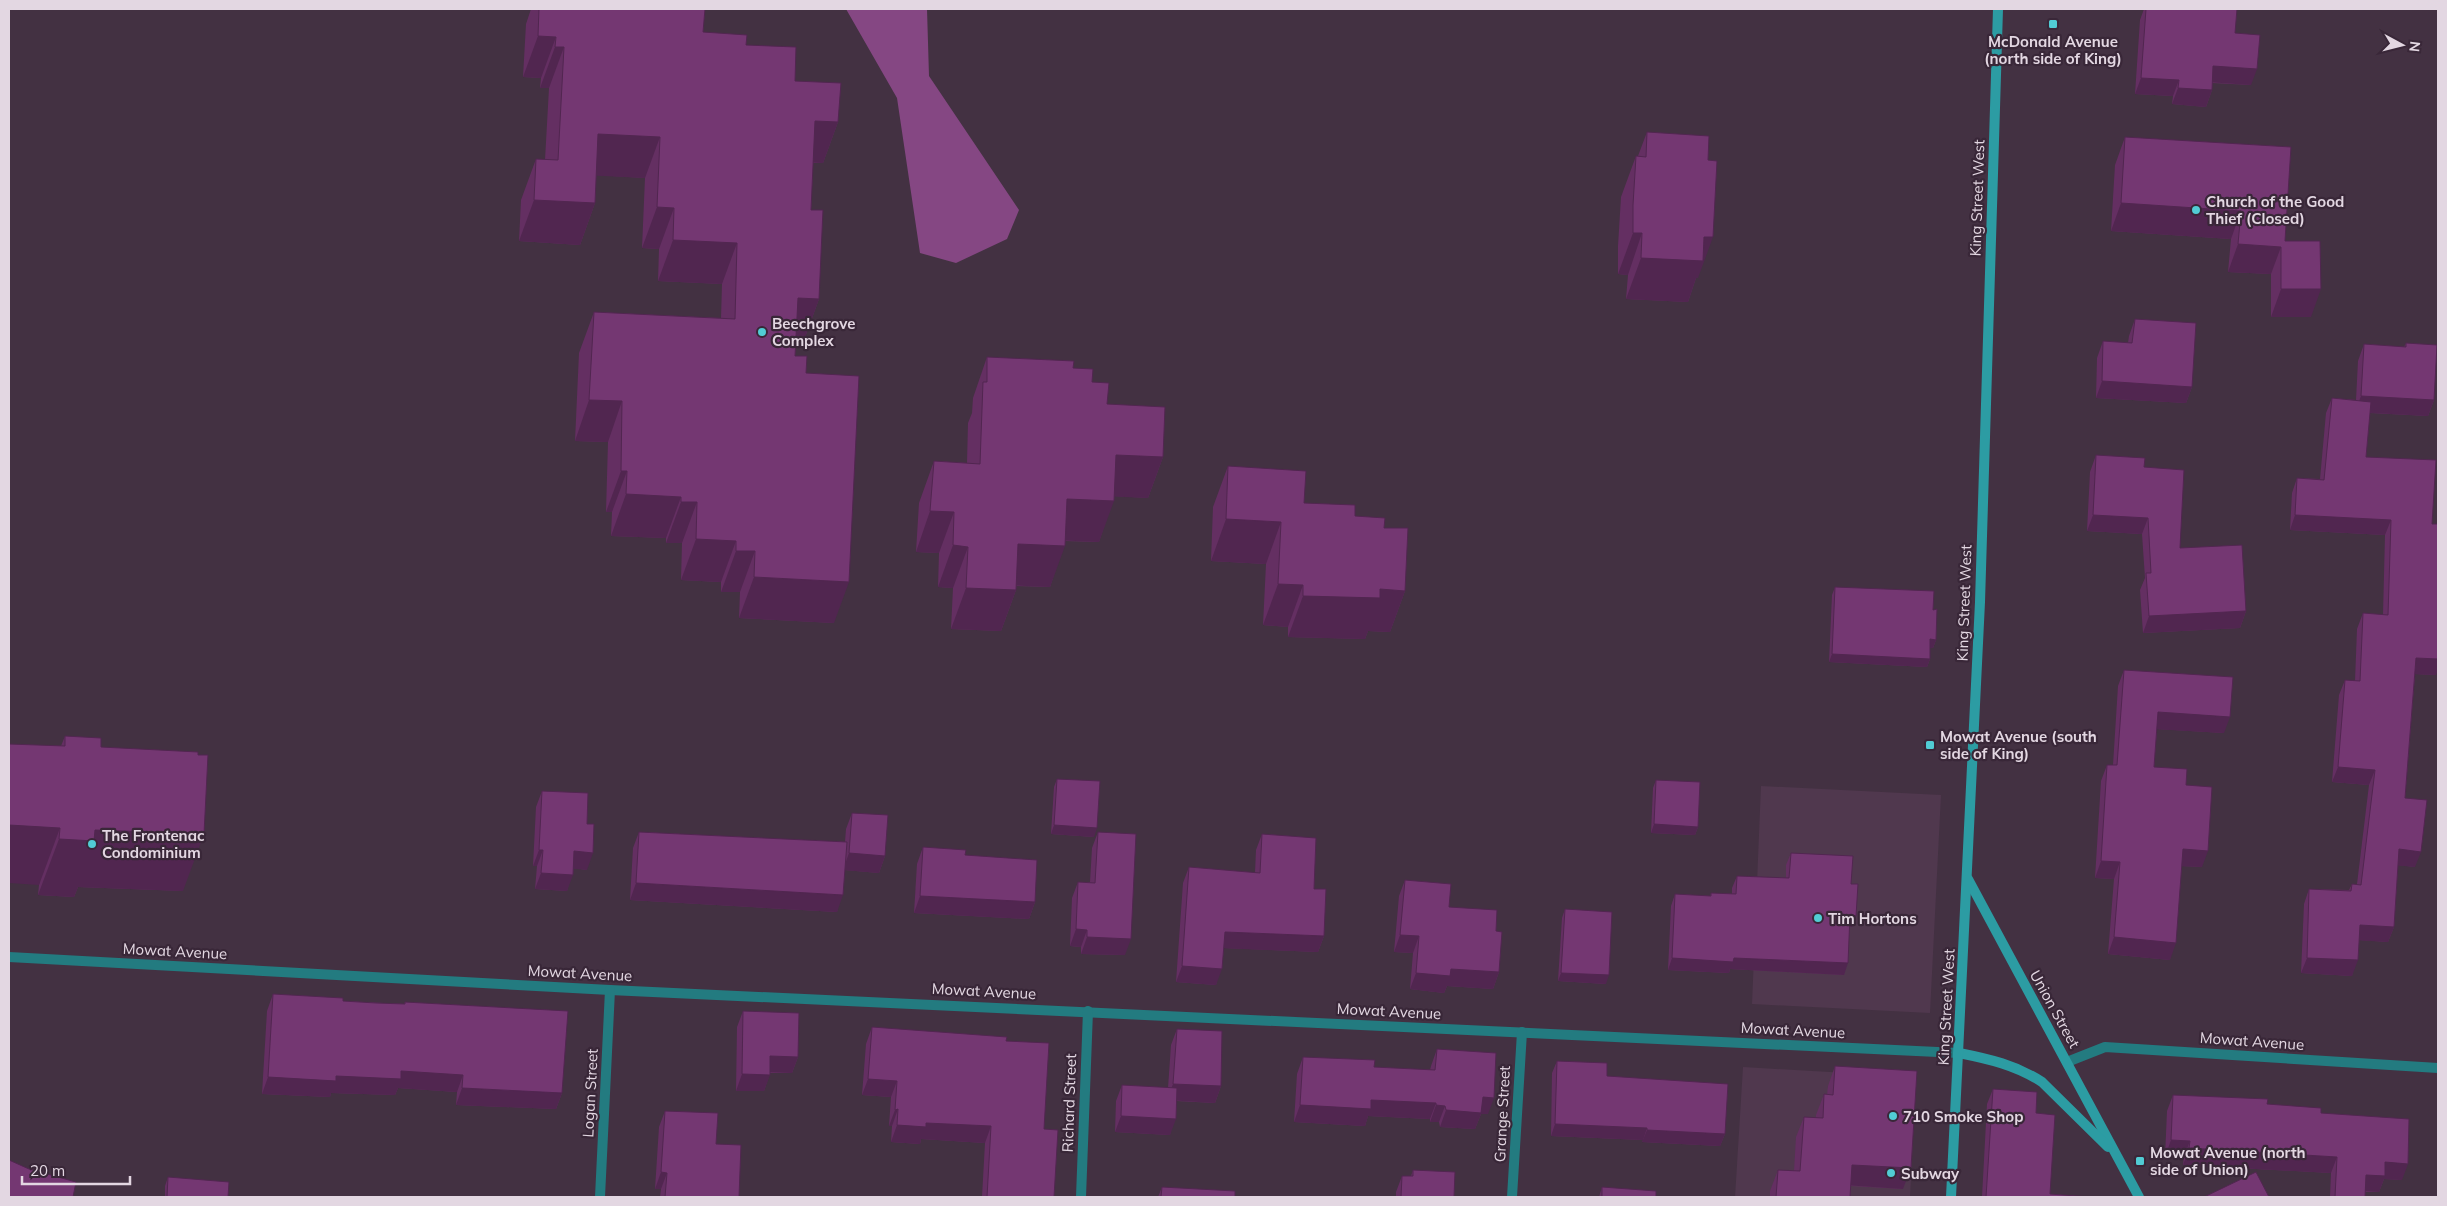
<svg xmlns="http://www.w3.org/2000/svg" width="2447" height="1206" viewBox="0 0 2447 1206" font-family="Mulish,sans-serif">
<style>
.built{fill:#50384e}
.forest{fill:#854783}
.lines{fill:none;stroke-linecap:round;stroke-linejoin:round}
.street{stroke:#237b80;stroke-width:10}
.secondary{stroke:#2c9ca3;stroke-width:10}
.wall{fill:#642f62}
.shaded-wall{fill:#512650}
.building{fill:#743772;stroke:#512650}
.poi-dot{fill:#51ccd4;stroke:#392738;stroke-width:2}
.labels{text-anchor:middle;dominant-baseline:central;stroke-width:4.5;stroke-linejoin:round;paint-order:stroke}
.poi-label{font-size:15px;font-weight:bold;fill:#e3d7e2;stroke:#392738;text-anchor:start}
.street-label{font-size:15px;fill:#e3d7e2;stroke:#392738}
</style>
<rect width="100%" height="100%" fill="#433142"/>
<!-- built -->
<g class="built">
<polygon points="1761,786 1941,795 1930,1013 1752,1004"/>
<polygon points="1743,1067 1916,1077 1910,1197 1735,1197"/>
</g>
<!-- forest -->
<polygon class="forest" points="846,9 927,9 929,76 1019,210 1007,239 956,263 920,253 897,98"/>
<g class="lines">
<!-- street -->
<g class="street">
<polyline points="9,957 610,990 1959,1053"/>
<polyline points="2067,1062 2105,1047 2438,1068"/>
<polyline points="600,1197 610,990"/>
<polyline points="1081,1197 1088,1011"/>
<polyline points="1512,1197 1522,1032"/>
</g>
<!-- secondary -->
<g class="secondary">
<polyline points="1968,879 2139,1197"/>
<path d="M1959,1053c30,6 57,12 83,29l66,65"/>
<polyline points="1951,1197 1980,602 1998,9"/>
</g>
</g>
<!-- wall -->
<g class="wall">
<polygon points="531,9 705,9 703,32 746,45 795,81 838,122 823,163 813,163 811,210 819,299 804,340 796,340 795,356 806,373 834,623 739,618 740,592 721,592 721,582 681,580 682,543 666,543 666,538 611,536 612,512 606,512 608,442 575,441 579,353 594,312 721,318 722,284 658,281 659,249 642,248 645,178 596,175 595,203 580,245 519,241 521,200 536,159 545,160 549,88 540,88 541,78 523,77 526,24"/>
<polygon points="2144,9 2235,33 2251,85 2212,83 2212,90 2206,107 2172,104 2173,96 2135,94 2140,20"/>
<polygon points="1647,132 1698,278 1696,278 1688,302 1626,299 1628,275 1618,274 1618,246 1621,197 1636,156 1638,156"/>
<polygon points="2125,137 2285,241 2311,317 2271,317 2271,274 2228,272 2231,239 2111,231 2115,165"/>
<polygon points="2135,319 2192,387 2186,403 2096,398 2097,358 2103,341 2128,343 2129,336"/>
<polygon points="2406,343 2434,400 2428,416 2370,413 2366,457 2432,524 2436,675 2415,674 2405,798 2415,867 2398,865 2394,927 2388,942 2359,940 2352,976 2301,973 2304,904 2309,889 2349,890 2352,884 2357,884 2369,785 2332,782 2339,695 2345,680 2355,681 2357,629 2363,613 2383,615 2385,535 2290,530 2292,493 2297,478 2320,479 2326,413 2332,398 2356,400 2358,361 2364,344 2404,347"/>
<polygon points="987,357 1073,368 1092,382 1107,404 1163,457 1148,498 1114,496 1099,542 1065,541 1050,587 1016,586 1016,590 1001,631 951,629 953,588 938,587 939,553 916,552 919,503 934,461 967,463 968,423 972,413 973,398"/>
<polygon points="2096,455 2144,467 2180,548 2246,611 2240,628 2143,633 2140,590 2145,578 2142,534 2087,531 2090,472"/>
<polygon points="1228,466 1304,503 1355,516 1384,528 1405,591 1390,632 1368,631 1365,639 1288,637 1288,627 1263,625 1266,564 1211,561 1213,507"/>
<polygon points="1835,587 1933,610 1936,640 1933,648 1930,648 1930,659 1927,667 1829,662 1832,595"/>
<polygon points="2124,670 2224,733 2157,729 2154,767 2186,785 2202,867 2182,866 2170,960 2108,954 2114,879 2095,878 2101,781 2107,765 2113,765 2118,686"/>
<polygon points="65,736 101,747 183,891 78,887 74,897 38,895 39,885 61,746"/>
<polygon points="1057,779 1094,837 1051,834 1054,787"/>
<polygon points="1656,780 1698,827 1695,835 1651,833 1653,788"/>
<polygon points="542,791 587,824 587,870 573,868 567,891 535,889 537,866 533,866 536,807"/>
<polygon points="852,813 885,856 879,873 845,870 837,912 630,900 633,848 639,832 845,842 846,829"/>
<polygon points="1098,832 1125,955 1081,954 1081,947 1070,946 1072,898 1078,882 1090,882 1092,848"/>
<polygon points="1262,834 1314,889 1324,936 1318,952 1224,948 1216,985 1176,982 1183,883 1189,867 1255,873 1256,850"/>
<polygon points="923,847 965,855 1035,902 1029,919 914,913 917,864"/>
<polygon points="1791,853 1851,884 1852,927 1850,927 1844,975 1730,969 1729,973 1668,970 1671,906 1675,894 1710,896 1711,893 1732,894 1732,888 1737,876 1786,878 1786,865"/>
<polygon points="1405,880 1449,907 1496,931 1499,972 1493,989 1447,986 1444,993 1410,989 1413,953 1394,952 1399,896"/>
<polygon points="1565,909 1606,984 1558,981 1562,918"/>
<polygon points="273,994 343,1001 404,1004 405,1002 562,1093 556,1109 456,1105 457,1092 398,1088 395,1095 331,1093 330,1097 262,1094 267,1011"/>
<polygon points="743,1011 798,1057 792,1073 770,1073 764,1091 736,1091 737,1027"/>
<polygon points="872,1027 1006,1041 1044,1129 1054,1197 982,1197 985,1143 921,1139 920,1144 891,1142 892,1126 889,1126 891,1097 862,1095 866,1044"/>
<polygon points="1177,1029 1221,1086 1215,1103 1176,1101 1170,1135 1115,1132 1116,1101 1122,1085 1168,1088 1171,1045"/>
<polygon points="1437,1049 1488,1114 1481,1114 1475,1129 1440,1127 1439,1122 1430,1122 1430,1119 1368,1116 1365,1126 1294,1122 1297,1074 1303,1057 1374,1067 1430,1070 1431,1066"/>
<polygon points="1557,1061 1607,1076 1725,1134 1720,1146 1642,1142 1643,1140 1551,1136 1552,1073"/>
<polygon points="1835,1066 1903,1189 1851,1186 1850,1197 1770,1197 1770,1191 1778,1170 1794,1171 1796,1137 1804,1117 1816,1118 1816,1115 1824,1094 1827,1095 1828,1086"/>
<polygon points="1993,1089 2036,1113 2050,1194 2089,1197 1982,1197 1987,1104"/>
<polygon points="2173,1095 2267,1104 2321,1113 2402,1180 2384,1179 2379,1192 2365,1192 2365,1197 2330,1197 2331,1173 2183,1165 2184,1157 2165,1157 2167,1111"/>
<polygon points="665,1111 716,1144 739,1197 660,1197 661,1189 655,1189 659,1127"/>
<polygon points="1413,1170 1454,1197 1396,1197 1396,1192 1402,1176 1411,1176"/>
<polygon points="168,1177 228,1197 165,1197 165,1186"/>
<polygon points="1162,1187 1235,1197 1158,1197"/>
<polygon points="1602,1187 1656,1197 1599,1197"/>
</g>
<!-- shaded-wall -->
<g class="shaded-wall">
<polygon points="538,36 556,37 541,78 523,77"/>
<polygon points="555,47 564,47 549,88 540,88"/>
<polygon points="2213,66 2257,69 2251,85 2207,82"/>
<polygon points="2141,78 2179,80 2173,96 2135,94"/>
<polygon points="2178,88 2212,90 2206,107 2172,104"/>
<polygon points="815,121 838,122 823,163 800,162"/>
<polygon points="598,134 660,137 645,178 583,175"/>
<polygon points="534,200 595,203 580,245 519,241"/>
<polygon points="2121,203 2241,211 2231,239 2111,231"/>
<polygon points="657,207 674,208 659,249 642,248"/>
<polygon points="1633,233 1642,233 1628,275 1618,274"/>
<polygon points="1704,237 1713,237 1698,278 1696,278 1688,302 1626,299 1641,258"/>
<polygon points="673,240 737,243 722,284 658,281"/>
<polygon points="2238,244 2281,247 2271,274 2228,272"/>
<polygon points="2281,289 2321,289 2311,317 2271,317"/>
<polygon points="798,298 819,299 804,340 783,339"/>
<polygon points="2102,381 2192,387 2186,403 2096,398"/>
<polygon points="2361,396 2434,400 2428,416 2355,412"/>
<polygon points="589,400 622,401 608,442 575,441"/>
<polygon points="1116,455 1163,457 1148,498 1101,496"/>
<polygon points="621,471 627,471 612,512 606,512"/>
<polygon points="626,494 681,497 666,538 611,536"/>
<polygon points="1067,499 1114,501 1099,542 1052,540"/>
<polygon points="681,502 697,502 682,543 666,543"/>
<polygon points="930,511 954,512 939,553 916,552"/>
<polygon points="2093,515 2148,518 2142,534 2087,531"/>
<polygon points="2295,515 2391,520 2385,535 2290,530"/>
<polygon points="1226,519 1281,522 1266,564 1211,561"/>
<polygon points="696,539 736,541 721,582 681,580"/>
<polygon points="1018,544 1065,546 1050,587 1003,585"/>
<polygon points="953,545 968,547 953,588 938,587"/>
<polygon points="736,551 755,551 740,592 721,592"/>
<polygon points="754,577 849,582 834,623 739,618"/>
<polygon points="1278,584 1303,585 1288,627 1263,625"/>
<polygon points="966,588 1016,590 1001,631 951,629"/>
<polygon points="1380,589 1405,591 1390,632 1368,631 1365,639 1288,637 1303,596"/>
<polygon points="2246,611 2240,628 2143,633 2149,616"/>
<polygon points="1930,639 1936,640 1933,648 1927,648"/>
<polygon points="1832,654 1930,659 1927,667 1829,662"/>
<polygon points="2416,658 2438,659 2438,670 2436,675 2411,674"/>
<polygon points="2158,712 2230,717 2224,733 2152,729"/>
<polygon points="2338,767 2375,770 2369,785 2332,782"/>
<polygon points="1654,824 1698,827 1695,835 1651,833"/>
<polygon points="9,825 60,828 39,885 9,883"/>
<polygon points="1054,825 1097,828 1094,837 1051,834"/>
<polygon points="95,830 204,834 183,891 78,887 74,897 38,895 59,839"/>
<polygon points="2183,849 2208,851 2202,867 2177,866"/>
<polygon points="2399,849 2421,852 2415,867 2393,865"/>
<polygon points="539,850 543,850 537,866 533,866"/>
<polygon points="574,851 593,853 587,870 568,868"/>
<polygon points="849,853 885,856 879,873 843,870"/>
<polygon points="2101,861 2120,862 2114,879 2095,878"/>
<polygon points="541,873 573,875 567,891 535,889"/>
<polygon points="636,883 843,895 837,912 630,900"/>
<polygon points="920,896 1035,902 1029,919 914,913"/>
<polygon points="1850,915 1856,916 1852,927 1846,927"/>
<polygon points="2360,925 2394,927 2388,942 2354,940"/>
<polygon points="1076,929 1087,930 1081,947 1070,946"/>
<polygon points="1225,932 1324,936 1318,952 1219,948"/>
<polygon points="1400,935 1419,936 1413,953 1394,952"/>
<polygon points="1087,937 1131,939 1125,955 1081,954"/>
<polygon points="2114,937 2176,943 2170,960 2108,954"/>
<polygon points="1672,958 1734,958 1848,963 1844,975 1730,969 1729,973 1668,970"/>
<polygon points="2307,958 2358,960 2352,976 2301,973"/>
<polygon points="1182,966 1222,969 1216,985 1176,982"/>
<polygon points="1451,969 1499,972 1493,989 1447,986 1444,993 1410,989 1416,973"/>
<polygon points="1561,973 1609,975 1606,984 1558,981"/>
<polygon points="770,1056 798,1057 792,1073 764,1072"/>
<polygon points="401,1071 463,1075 457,1092 398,1088 395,1095 331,1093 330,1097 262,1094 268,1077 336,1076"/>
<polygon points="742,1074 770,1075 764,1091 736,1091"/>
<polygon points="868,1079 897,1081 891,1097 862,1095"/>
<polygon points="1173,1084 1221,1086 1215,1103 1167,1100"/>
<polygon points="462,1088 562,1093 556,1109 456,1105"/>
<polygon points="1483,1097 1494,1098 1488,1114 1481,1114 1475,1129 1440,1127 1446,1110"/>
<polygon points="1371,1100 1436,1103 1430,1119 1368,1116 1365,1126 1294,1122 1300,1105"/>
<polygon points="1436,1105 1445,1106 1439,1122 1430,1122"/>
<polygon points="898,1109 892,1126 889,1126 895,1110"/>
<polygon points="1121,1116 1176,1119 1170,1135 1115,1132"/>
<polygon points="926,1123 991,1126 985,1143 921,1139 920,1144 891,1142 897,1125"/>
<polygon points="1555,1124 1647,1128 1643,1140 1551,1136"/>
<polygon points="1647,1130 1725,1134 1720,1146 1642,1142"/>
<polygon points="2171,1140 2190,1141 2184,1157 2165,1157"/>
<polygon points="2189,1148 2337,1157 2331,1173 2183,1165"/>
<polygon points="2385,1162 2408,1164 2402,1180 2384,1179 2379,1192 2360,1191 2366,1175"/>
<polygon points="1852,1165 1911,1168 1903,1189 1844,1185"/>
<polygon points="661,1172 667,1173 661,1189 655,1189"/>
</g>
<!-- building -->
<g class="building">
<polygon points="539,9 705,9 703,32 747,35 746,45 796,47 795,81 841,83 838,122 815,121 811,210 823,210 819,299 798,298 795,356 807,356 806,373 859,376 849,582 754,577 755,551 736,551 736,541 696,539 697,502 681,502 681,497 626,494 627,471 621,471 622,401 589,400 594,312 735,319 737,243 673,240 674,208 657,207 660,137 598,134 595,203 534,200 536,159 558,160 564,47 555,47 556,37 538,36"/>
<polygon points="2146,9 2237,9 2235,33 2260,35 2257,69 2213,66 2212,90 2178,88 2179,80 2141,78"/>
<polygon points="1647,132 1709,136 1708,160 1717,161 1713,237 1704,237 1703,261 1641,258 1642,233 1633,233 1633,205 1636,156 1646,157"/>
<polygon points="2125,137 2291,147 2285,241 2320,241 2321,289 2281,289 2281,247 2238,244 2241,211 2121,203"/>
<polygon points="2135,319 2196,323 2192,387 2102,381 2103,341 2132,343"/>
<polygon points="2406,343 2437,345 2434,400 2361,396 2364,344 2406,347"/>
<polygon points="987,357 1074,361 1073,368 1093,369 1092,382 1109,383 1107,404 1165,407 1163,457 1116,455 1114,501 1067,499 1065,546 1018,544 1016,590 966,588 968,547 953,545 954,512 930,511 934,461 980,464 983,382 987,382"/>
<polygon points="2332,398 2371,402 2366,457 2436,460 2432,524 2438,524 2438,659 2416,658 2405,798 2427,800 2421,852 2399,849 2394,927 2360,925 2358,960 2307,958 2309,889 2351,891 2352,884 2361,885 2375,770 2338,767 2345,680 2360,681 2363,613 2388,615 2391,520 2295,515 2297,478 2324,480"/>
<polygon points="2096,455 2145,458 2144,467 2184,470 2180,548 2242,545 2246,611 2149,616 2146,573 2151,573 2148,518 2093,515"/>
<polygon points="1228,466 1306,471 1304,503 1355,505 1355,516 1385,518 1384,528 1408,528 1405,591 1380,589 1380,598 1303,596 1303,585 1278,584 1281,522 1226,519"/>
<polygon points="1835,587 1934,591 1933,610 1937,609 1936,640 1930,639 1930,659 1832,654"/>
<polygon points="2124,670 2233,677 2230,717 2158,712 2154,767 2187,769 2186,785 2212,787 2208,851 2183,849 2176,943 2114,937 2120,862 2101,861 2107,765 2117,765"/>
<polygon points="65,736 101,738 101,747 198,752 198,755 208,755 204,834 95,830 94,841 59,839 60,828 9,825 9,744 65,746"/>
<polygon points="1057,779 1100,781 1097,828 1054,825"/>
<polygon points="1656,780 1700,782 1698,827 1654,824"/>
<polygon points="542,791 588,793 587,824 594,824 593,853 574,851 573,875 541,873 543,850 539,850"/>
<polygon points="852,813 888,815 885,856 849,853"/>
<polygon points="639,832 847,842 843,895 636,883"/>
<polygon points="1098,832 1136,834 1131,939 1087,937 1087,930 1076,929 1078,882 1095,883"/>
<polygon points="1262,834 1316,838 1314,889 1326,889 1324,936 1225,932 1222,969 1182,966 1189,867 1260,873"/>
<polygon points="923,847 966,850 965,855 1037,860 1035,902 920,896"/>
<polygon points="1791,853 1853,856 1851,884 1858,884 1856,916 1850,915 1848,963 1734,958 1733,962 1672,958 1675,894 1711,896 1711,893 1736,894 1737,876 1789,878"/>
<polygon points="1405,880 1451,884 1449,907 1497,910 1496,931 1502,932 1499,972 1451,969 1450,976 1416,973 1419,936 1400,935"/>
<polygon points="1565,909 1612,912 1609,975 1561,973"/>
<polygon points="273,994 343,998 343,1001 376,1003 405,1004 405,1002 568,1011 562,1093 462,1088 463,1075 401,1071 401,1079 336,1076 336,1081 268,1077"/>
<polygon points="743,1011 799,1013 798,1057 770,1056 770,1075 742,1074"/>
<polygon points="872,1027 1007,1037 1006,1041 1049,1043 1044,1129 1058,1130 1054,1197 987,1197 991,1126 926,1123 926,1127 897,1125 898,1109 895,1110 897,1081 868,1079"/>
<polygon points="1177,1029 1222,1031 1221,1086 1173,1084"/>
<polygon points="1437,1049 1496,1053 1494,1098 1483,1097 1481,1113 1446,1110 1445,1106 1436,1105 1436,1103 1371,1100 1371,1109 1300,1105 1303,1057 1375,1060 1374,1067 1435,1070"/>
<polygon points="1557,1061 1607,1063 1607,1076 1728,1084 1725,1134 1647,1130 1647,1128 1555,1124"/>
<polygon points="1835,1066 1917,1071 1911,1168 1852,1165 1850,1197 1776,1197 1778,1170 1800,1171 1804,1117 1823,1118 1824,1094 1833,1095"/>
<polygon points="1122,1085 1177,1088 1176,1119 1121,1116"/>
<polygon points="1993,1089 2037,1092 2036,1113 2055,1115 2050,1194 2089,1197 1986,1197"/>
<polygon points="2173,1095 2268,1099 2267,1104 2321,1108 2321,1113 2409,1119 2408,1164 2385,1162 2385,1176 2366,1175 2365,1197 2335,1197 2337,1157 2189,1148 2190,1141 2171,1140"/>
<polygon points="665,1111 718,1113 716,1144 741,1145 739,1197 665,1197 667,1173 661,1172"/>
<polygon points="9,1160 29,1169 76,1182 73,1197 9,1197"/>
<polygon points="1413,1170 1455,1172 1454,1197 1401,1197 1402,1176 1413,1176"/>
<polygon points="2256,1172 2269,1197 2204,1197"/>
<polygon points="168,1177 229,1182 228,1197 167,1197"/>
<polygon points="1162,1187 1235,1191 1235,1197 1161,1197"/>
<polygon points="1602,1187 1656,1191 1656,1197 1602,1197"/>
</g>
<!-- markers -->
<g class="poi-dot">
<rect x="2048" y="19" width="10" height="10" rx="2.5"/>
<circle cx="2196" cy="210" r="5"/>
<circle cx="762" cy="332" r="5"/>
<rect x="1925" y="740" width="10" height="10" rx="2.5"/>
<circle cx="92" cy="844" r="5"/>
<circle cx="1818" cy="918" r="5"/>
<circle cx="1893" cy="1116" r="5"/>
<rect x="2135" y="1156" width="10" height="10" rx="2.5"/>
<circle cx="1891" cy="1173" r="5"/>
</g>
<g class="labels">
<!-- poi labels -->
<g class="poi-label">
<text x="2053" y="41" text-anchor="middle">McDonald Avenue<tspan x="2053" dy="17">(north side of King)</tspan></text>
<text x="2206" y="201">Church of the Good<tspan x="2206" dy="17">Thief (Closed)</tspan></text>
<text x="772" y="323">Beechgrove<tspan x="772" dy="17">Complex</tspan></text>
<text x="1940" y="736">Mowat Avenue (south<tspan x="1940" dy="17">side of King)</tspan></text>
<text x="102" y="835">The Frontenac<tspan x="102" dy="17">Condominium</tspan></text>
<text x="1828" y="918">Tim Hortons</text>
<text x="1903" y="1116">710 Smoke Shop</text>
<text x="2150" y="1152">Mowat Avenue (north<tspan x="2150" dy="17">side of Union)</tspan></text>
<text x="1901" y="1173">Subway</text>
</g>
<!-- street labels -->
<g class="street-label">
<text transform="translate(1977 198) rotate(-88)">King Street West</text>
<text transform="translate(1964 603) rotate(-88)">King Street West</text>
<text transform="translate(175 951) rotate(3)">Mowat Avenue</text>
<text transform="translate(580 973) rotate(3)">Mowat Avenue</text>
<text transform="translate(984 991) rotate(3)">Mowat Avenue</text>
<text transform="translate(1946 1007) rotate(-87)">King Street West</text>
<text transform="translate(2055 1009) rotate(61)">Union Street</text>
<text transform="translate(1389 1011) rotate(3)">Mowat Avenue</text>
<text transform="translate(1793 1030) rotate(3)">Mowat Avenue</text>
<text transform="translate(2252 1041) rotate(4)">Mowat Avenue</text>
<text transform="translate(590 1093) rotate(-87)">Logan Street</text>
<text transform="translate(1069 1103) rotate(-88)">Richard Street</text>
<text transform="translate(1502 1114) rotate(-87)">Grange Street</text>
</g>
</g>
<!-- border -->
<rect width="2447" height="1206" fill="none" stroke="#e3d7e2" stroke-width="20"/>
<!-- north arrow -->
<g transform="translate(2402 45) rotate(97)" stroke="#392738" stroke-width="4" paint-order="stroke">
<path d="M0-4L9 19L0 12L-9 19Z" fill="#e3d7e2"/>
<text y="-8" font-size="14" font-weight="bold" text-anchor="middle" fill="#e3d7e2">N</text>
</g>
<!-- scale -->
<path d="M22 1176v8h108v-8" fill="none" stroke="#e3d7e2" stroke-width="2.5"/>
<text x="30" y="1176" font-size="15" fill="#e3d7e2" stroke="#392738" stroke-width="4" paint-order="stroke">20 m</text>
</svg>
